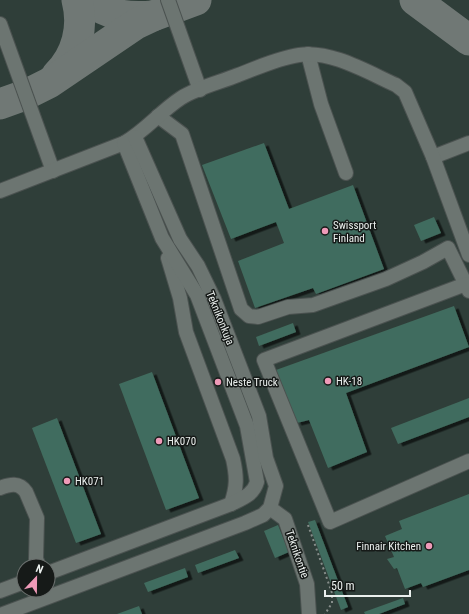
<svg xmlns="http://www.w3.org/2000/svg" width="469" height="614" viewBox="0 0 469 614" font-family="'Roboto Condensed',sans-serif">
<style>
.built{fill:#2f3e39;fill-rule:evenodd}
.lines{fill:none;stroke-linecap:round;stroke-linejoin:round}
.taxiway{stroke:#707875;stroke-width:31}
.building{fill:#416c5e;filter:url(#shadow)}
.minor-casing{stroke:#4b5250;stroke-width:16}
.path{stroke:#878e8b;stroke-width:2;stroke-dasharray:2 3;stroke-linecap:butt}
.minor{stroke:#6c7571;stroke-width:14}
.poi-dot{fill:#ef9ab8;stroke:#161a18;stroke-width:1.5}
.labels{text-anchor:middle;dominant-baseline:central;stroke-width:3;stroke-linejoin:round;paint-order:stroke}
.poi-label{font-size:11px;fill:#ebf0ee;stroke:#161a18;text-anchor:start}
.street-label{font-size:11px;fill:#ebf0ee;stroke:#161a18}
</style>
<defs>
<filter id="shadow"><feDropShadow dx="4.5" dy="2.5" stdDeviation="0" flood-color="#0009"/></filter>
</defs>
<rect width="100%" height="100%" fill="#2b3330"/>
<!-- built -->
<path class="built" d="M0,0h469v614h-469zM24,566h24v24h-24z"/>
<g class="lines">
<!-- taxiway -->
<g class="taxiway">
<path d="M88,0c22,16 39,18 65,16"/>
<polyline points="415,0 469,40"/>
<path d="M57,75c20,-20 27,-48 20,-75"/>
<polyline points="0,104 25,95 49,83 136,24 153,16 196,0"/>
</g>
</g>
<!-- building -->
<g class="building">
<polygon points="264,143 289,209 353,185 384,269 316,294 313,288 255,308 238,261 284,243 276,222 231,239 202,165"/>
<polygon points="434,217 441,233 421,241 414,225"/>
<polygon points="454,306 469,347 346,393 367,452 328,468 309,420 297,423 276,370"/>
<polygon points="293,323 296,332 259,346 256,337"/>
<polygon points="152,372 199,498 166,510 119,384"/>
<polygon points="469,398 469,417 398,444 391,428"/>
<polygon points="57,418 101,534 76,543 32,428"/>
<polygon points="469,494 469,570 423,587 421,583 405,589 397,568 394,569 387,559 394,557 385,536 402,529 399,521"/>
<polygon points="315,520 348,607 341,610 308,522"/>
<polygon points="278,525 289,552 275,558 264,531"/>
<polygon points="235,550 239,558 198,573 195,565"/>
<polygon points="185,568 188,577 148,592 144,583"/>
<polygon points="403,598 405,604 379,614 365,614 364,612"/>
<polygon points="139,606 142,614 117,614"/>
</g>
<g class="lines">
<!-- minor casing -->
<g class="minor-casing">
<g id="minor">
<polyline points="168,0 200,90"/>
<polyline points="0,24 53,171"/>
<polyline points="308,54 321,104 346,173"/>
<polyline points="158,116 182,134 241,309 249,316 258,317 288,307 313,305 386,279 423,262 448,248 469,291"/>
<polyline points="433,157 469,143"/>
<path d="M0,191l124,-48c21,-12 37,-32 57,-45 15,-10 40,-16 57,-23 19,-7 40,-17 61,-20 32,-5 68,17 97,30l9,7 28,65 36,98"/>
<path d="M168,258l12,40 6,34 47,127c4,18 4,28 -2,45"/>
<polyline points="466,284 264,360 330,522 469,461"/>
<path d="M0,488c10,-4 19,-6 26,4l11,26 -1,41 3,7"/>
<polyline points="270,508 285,519 307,584 309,614"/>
<path d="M48,573l183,-69c12,-6 22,-9 26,-22l-10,-56 -50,-131 -35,-57 -38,-95"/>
<polyline points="0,591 24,582"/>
<polyline points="3,614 245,523 263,515 270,508 276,486 266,458 259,416 214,299 198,266 180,239 135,137"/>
</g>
</g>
<!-- path -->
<polyline class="path" points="308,525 332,593 332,603 325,614"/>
<!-- minor -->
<use href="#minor" class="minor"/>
</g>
<!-- markers -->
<g class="poi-dot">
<circle cx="325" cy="231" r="4"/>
<circle cx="328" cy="381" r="4"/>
<circle cx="218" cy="382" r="4"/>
<circle cx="159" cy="441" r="4"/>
<circle cx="67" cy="481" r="4"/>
<circle cx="429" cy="546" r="4"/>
</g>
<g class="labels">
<!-- poi labels -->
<g class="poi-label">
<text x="333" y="225">Swissport<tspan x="333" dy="13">Finland</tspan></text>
<text x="336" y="381">HK-18</text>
<text x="226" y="382">Neste Truck</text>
<text x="167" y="441">HK070</text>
<text x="75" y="481">HK071</text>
<text x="421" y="546" text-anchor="end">Finnair Kitchen</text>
</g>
<!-- street labels -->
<g class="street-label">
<text transform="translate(220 318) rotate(68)">Teknikonkuja</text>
<text transform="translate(297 554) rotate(71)">Teknikontie</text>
</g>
</g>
<!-- north arrow -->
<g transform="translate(36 578) rotate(22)"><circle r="19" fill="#161a18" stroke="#6b706e"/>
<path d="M0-3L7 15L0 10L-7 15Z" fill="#ef9ab8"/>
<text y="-6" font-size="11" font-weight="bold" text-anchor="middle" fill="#ebf0ee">N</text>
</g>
<!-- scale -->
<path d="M325 590v6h85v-6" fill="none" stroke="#ebf0ee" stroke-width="2"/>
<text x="331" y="590" font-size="12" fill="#ebf0ee" stroke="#161a18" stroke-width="3" paint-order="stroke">50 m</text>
</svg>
